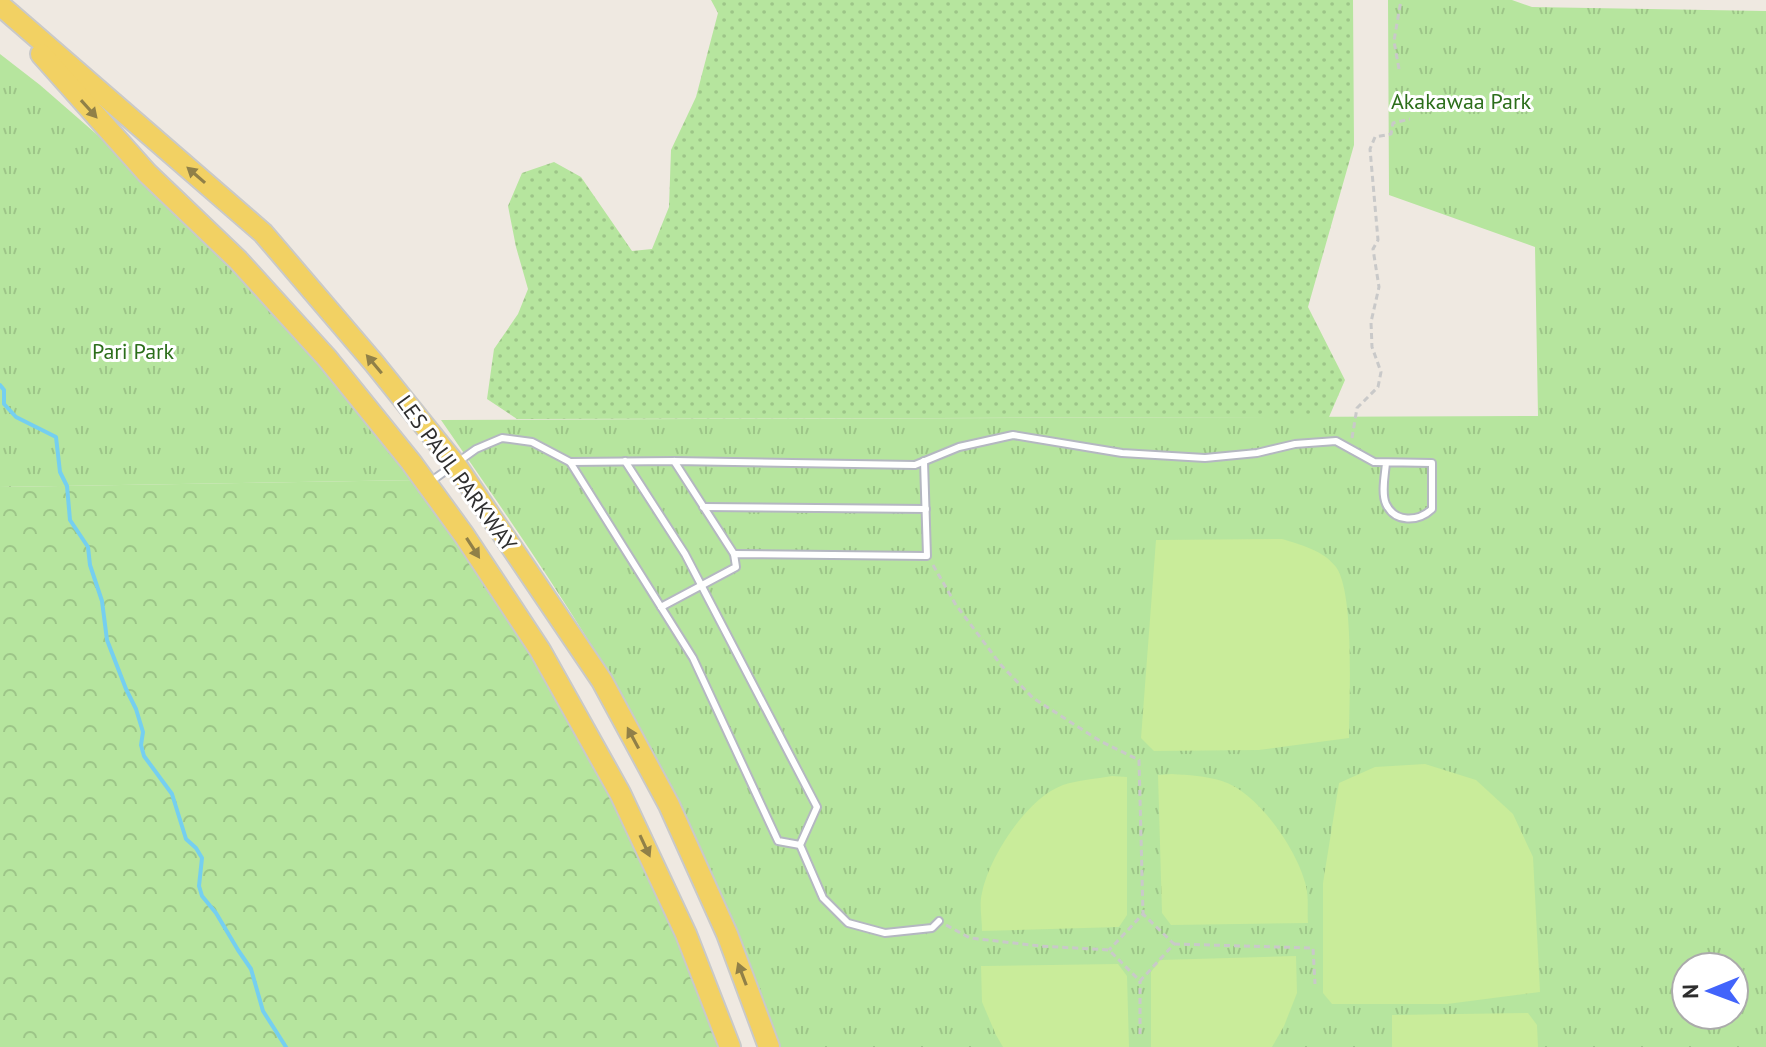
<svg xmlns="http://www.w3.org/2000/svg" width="1766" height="1047" viewBox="0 0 1766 1047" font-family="'PT Sans',sans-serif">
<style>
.grass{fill:url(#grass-dots)}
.forest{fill:url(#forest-crowns)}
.park{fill:url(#park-tufts);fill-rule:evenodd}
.pitch{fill:#c9ec9a}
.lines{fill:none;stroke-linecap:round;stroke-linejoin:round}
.stream{stroke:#75cff0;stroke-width:4}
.lane-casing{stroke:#b4b7c1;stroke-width:10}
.primary-casing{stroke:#c9c9c9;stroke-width:24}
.path{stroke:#c9c9c9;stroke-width:3;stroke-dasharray:6 4;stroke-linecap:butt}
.lane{stroke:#fff;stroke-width:6}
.primary{stroke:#f2d163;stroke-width:20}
.oneway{fill:#908048}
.labels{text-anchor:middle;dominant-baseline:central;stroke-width:6;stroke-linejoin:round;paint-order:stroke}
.park-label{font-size:22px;fill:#2c6e1b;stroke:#fff}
.street-label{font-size:22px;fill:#2e2e2e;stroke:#fff}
</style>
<defs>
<pattern id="grass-dots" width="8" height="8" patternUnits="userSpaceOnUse" patternTransform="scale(2)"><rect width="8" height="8" fill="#b6e59e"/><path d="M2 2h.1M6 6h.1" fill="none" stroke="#9dc588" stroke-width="1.8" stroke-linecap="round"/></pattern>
<pattern id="forest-crowns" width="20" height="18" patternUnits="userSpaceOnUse" patternTransform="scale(2)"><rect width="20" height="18" fill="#b6e59e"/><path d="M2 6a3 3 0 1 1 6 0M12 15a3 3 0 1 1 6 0" fill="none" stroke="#9dc588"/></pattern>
<pattern id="park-tufts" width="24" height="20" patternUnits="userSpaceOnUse" patternTransform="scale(2)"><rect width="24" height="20" fill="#b6e59e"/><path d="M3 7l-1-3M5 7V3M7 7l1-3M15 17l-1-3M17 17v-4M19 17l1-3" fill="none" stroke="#9dc588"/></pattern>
</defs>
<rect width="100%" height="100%" fill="#efe9e1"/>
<!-- grass -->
<polygon class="grass" points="711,0 1353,0 1354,145 1308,307 1345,380 1329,417 517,419 487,399 494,349 518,314 528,289 516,247 508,206 522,173 554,162 581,177 632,251 652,249 669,207 671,150 696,97 718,13"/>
<!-- forest -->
<polygon class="forest" points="419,480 460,537 613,789 726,1047 0,1047 0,487"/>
<!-- park -->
<g class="park">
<path d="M1388,0h124l20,7 234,4v1036h-986c-38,-98 -75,-196 -124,-289 -62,-118 -139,-228 -215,-338l1097,-4 -3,-169 -146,-52zM1686,967h48v48h-48z"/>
<polygon points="0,54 40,85 140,172 233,262 419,480 0,487"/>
</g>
<!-- pitch -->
<g class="pitch">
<path d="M1282,539c19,6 41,11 54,28 19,26 13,135 13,171l-90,12 -105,1 -13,-13 15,-198z"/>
<polygon points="1425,764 1476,780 1513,814 1533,857 1540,992 1447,1004 1332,1004 1323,993 1323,883 1339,783 1375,767"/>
<path d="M1172,774c16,1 34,2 50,7 36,11 76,70 84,105 3,11 1,26 2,37l-137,2 -9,-12 -4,-138z"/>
<path d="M1112,776l15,1v138l-8,12 -137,4c0,-12 -3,-27 0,-38 7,-36 45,-95 81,-108 15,-5 33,-6 49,-9z"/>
<polygon points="1296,956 1297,993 1284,1026 1272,1047 1151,1047 1151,972 1160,960"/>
<polygon points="1118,964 1127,976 1129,1047 1003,1047 996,1035 982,1002 981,966"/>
<polygon points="1528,1013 1537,1025 1538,1047 1392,1047 1392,1015"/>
</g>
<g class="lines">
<!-- stream -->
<polyline class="stream" points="0,385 4,390 4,404 16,417 56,437 60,472 67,486 70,520 88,547 90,565 102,601 107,640 126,689 136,709 143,732 141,745 144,756 172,794 186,839 196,848 202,858 199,886 202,896 216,913 238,950 251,969 263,1011 286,1047"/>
<!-- lane casing -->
<g class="lane-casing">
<g id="lane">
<polyline points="625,461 685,554 817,807 800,845 823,898 848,923 885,933 932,928 939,921"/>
<polyline points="674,461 734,554"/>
<path d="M570,462l104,-1 241,4 44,-18 54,-12 109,18 83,5 52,-5 38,-9 41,-3 38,21 58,1v46c-14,13 -37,14 -46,-5 -5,-11 -1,-29 0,-41"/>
<polyline points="430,482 476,449 502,438 532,442 570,462 693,658 778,841 800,845"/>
<polyline points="703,507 926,509"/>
<polyline points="661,607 736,567 734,554 927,556 924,461"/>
</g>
</g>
<!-- primary casing -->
<g class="primary-casing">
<g id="primary">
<polyline points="0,5 263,233 374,363 456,465 602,681 669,805 727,934 769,1047"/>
<polyline points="41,54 147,173 238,260 327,358 411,462 464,535 540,650 620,793 686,934 730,1047"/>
</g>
</g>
<!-- path -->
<g class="path">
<polyline points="1399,69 1394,41 1401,0"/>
<polyline points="1352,438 1357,408 1378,387 1381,372 1372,347 1371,322 1379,287 1373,249 1378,240 1370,149 1375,137 1391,134 1393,123 1410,119"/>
<polyline points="933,565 956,605 1001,665 1033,698 1100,741 1139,760 1143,914"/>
<polyline points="946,925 970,938 1040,946 1109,950 1140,981 1174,944 1143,914 1109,950"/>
<polyline points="1174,944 1313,948 1315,984"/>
<polyline points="1140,1034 1140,981"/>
</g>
<!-- lane -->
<use href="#lane" class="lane"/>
<!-- primary -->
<use href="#primary" class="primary"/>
</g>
<!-- one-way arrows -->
<defs><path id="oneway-solid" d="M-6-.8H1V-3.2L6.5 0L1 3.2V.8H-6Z" transform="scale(2)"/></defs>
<g class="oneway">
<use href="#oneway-solid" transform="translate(89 109) rotate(48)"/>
<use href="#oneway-solid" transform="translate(196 175) rotate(-139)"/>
<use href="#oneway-solid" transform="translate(374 364) rotate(-130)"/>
<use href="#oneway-solid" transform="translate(473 548) rotate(57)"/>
<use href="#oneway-solid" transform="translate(633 738) rotate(-118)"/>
<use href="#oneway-solid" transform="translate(645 846) rotate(65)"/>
<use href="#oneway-solid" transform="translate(742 974) rotate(-111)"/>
</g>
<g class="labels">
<!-- park labels -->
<g class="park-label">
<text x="1461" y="101">Akakawaa Park</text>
<text x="133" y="351">Pari Park</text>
</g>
<!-- street labels -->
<g class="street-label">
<text transform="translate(457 473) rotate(54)">LES PAUL PARKWAY</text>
</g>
</g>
<!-- north arrow -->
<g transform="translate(1710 991) rotate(269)"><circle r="38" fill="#ffffff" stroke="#ababab" stroke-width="2"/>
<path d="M0-6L14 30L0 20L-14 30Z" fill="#4264fb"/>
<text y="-12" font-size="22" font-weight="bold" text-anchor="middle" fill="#2e2e2e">N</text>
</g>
</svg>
